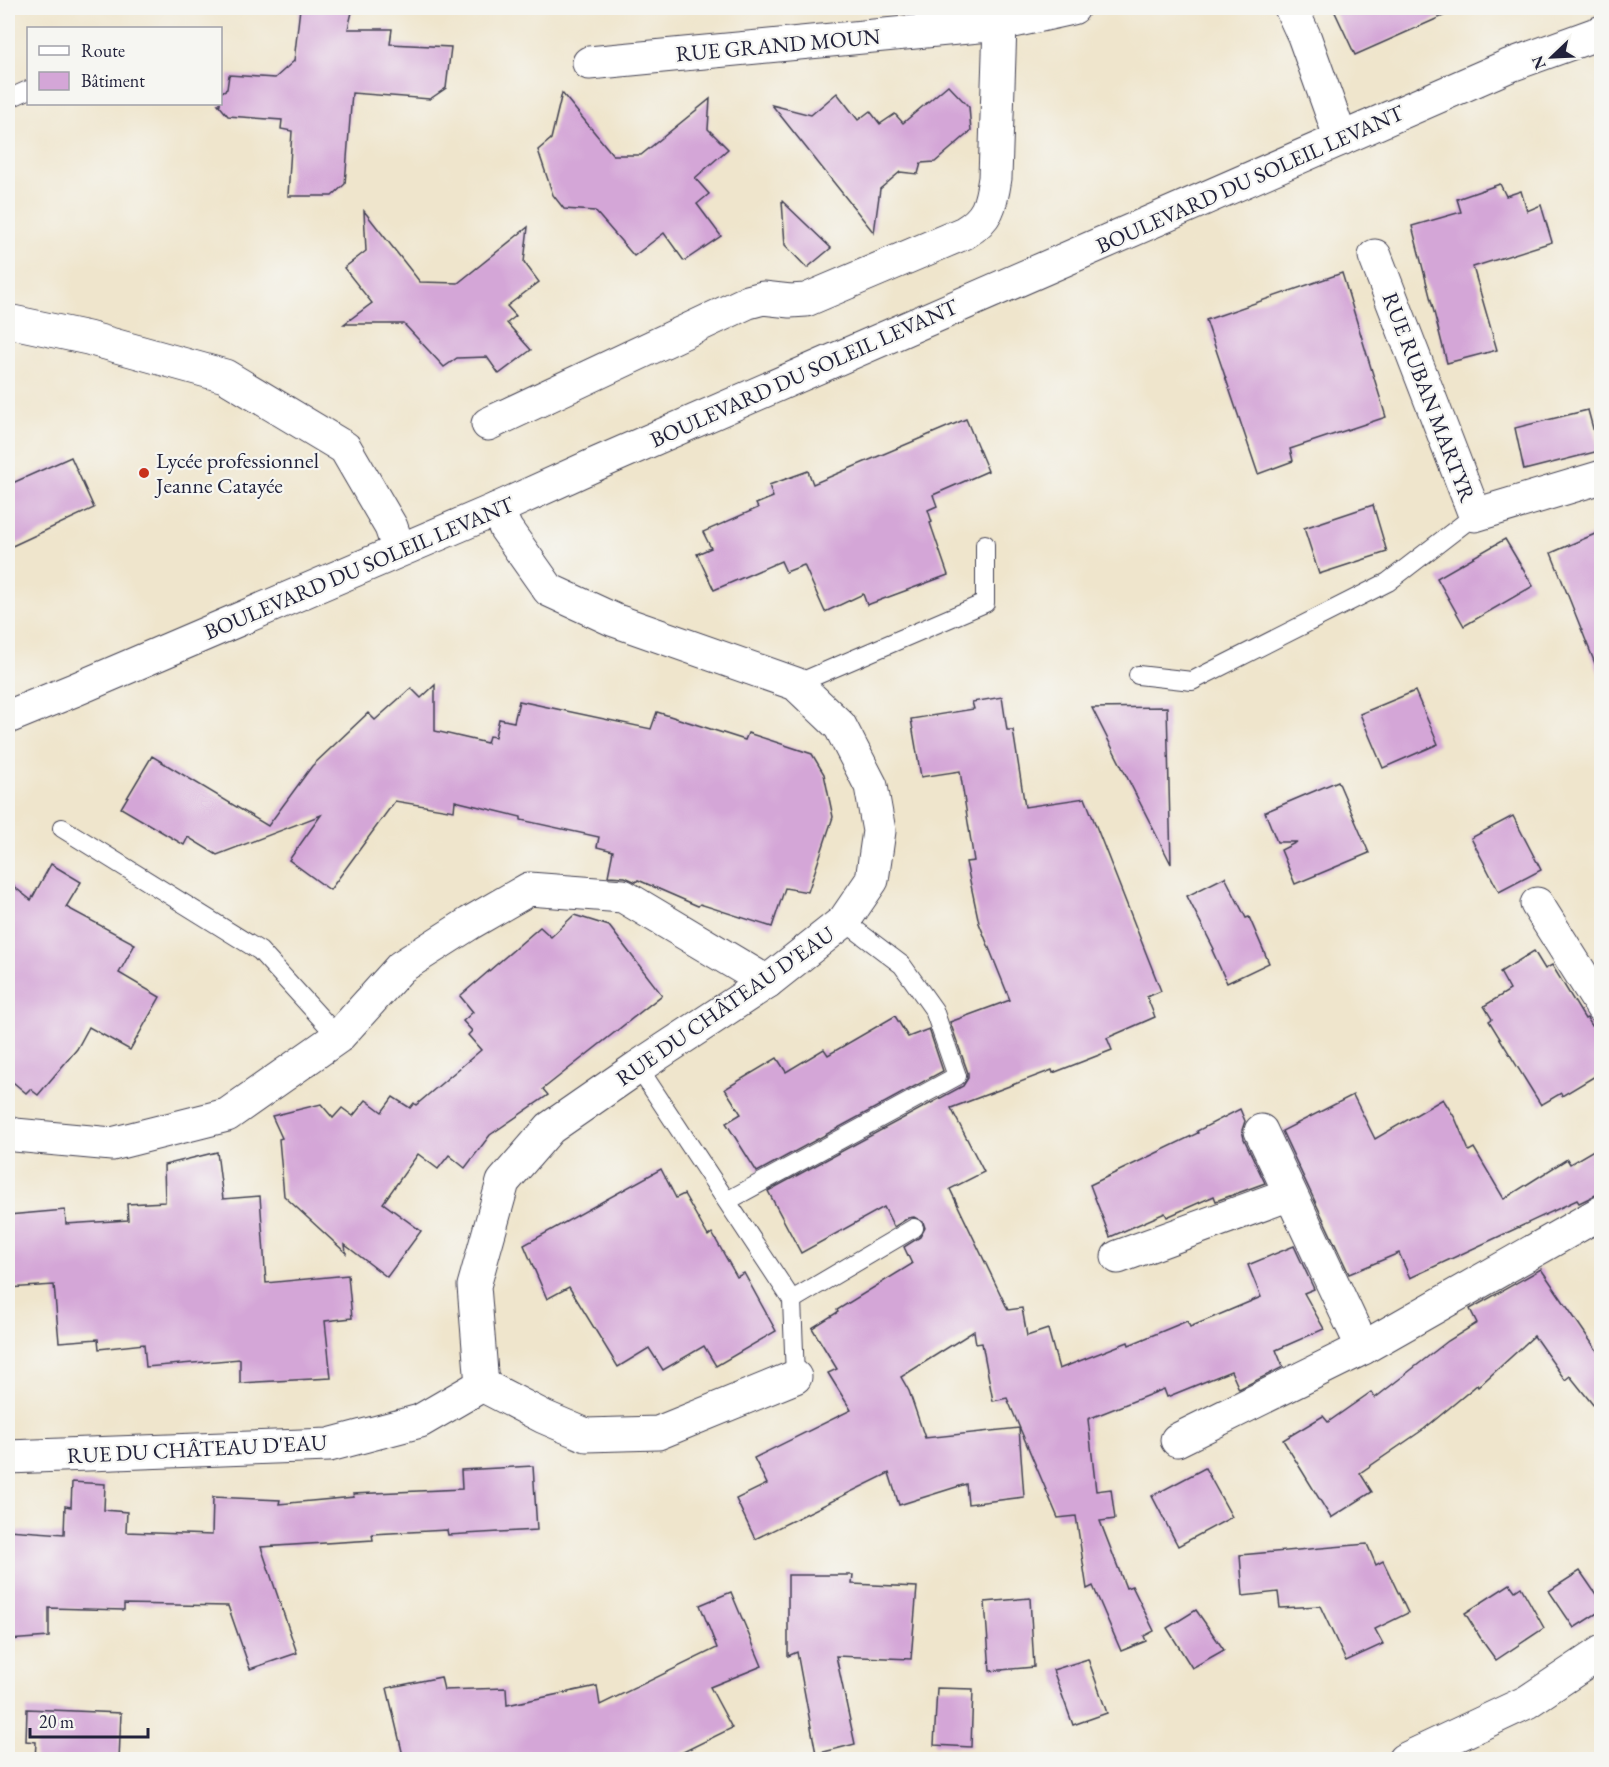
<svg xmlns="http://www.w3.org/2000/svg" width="1609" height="1767" viewBox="0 0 1609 1767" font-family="'EB Garamond',serif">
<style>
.building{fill:#d4a6d7}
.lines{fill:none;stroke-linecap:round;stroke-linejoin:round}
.service-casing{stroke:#413f51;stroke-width:20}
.minor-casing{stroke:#413f51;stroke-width:35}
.secondary-casing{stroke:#413f51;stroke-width:35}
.service{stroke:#fff;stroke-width:18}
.minor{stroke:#fff;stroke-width:33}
.secondary{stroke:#fff;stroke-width:33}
.poi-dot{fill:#c8321e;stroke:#f6f6f2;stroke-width:2}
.labels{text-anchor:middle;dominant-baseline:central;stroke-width:4.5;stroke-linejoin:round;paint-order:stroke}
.street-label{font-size:22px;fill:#22223b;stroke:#f6f6f2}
.poi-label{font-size:22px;fill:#22223b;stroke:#f6f6f2;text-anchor:start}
</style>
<rect width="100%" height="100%" fill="#f6f6f2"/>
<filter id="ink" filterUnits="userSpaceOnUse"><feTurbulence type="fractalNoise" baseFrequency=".0167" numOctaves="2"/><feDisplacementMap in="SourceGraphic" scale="12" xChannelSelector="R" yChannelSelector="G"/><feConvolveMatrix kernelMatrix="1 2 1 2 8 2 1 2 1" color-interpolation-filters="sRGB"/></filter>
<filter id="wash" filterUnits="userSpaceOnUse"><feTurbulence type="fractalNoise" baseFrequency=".008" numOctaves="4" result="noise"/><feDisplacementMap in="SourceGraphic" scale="24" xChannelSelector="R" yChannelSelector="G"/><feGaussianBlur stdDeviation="1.35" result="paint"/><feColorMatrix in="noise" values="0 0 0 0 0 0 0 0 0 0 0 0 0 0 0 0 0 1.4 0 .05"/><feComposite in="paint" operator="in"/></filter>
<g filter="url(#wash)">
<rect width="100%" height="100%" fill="#efe5cc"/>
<g id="blocks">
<!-- building -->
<g class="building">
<polygon points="300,8 353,8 348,29 392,29 390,44 451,47 446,88 430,99 352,93 345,184 332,196 288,196 292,131 281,129 282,120 228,116 218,104 220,104 220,93 227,89 229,75 275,78 294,61"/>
<polygon points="1333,8 1461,8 1355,55"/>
<polygon points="948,85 969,107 971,131 935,162 921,163 918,174 900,172 880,189 874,233 772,105 811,115 837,93 858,120 870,111 880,124 895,114 903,123"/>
<polygon points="562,93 613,155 641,155 710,99 708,129 728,149 695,178 709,194 697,204 721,236 684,261 664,233 634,256 595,211 564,209 553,195 538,150 551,139"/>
<polygon points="1500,184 1506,196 1521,191 1527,211 1541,205 1552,242 1473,267 1497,350 1447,363 1412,226 1461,212 1457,199"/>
<polygon points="782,201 831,248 807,268 785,245"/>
<polygon points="364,211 420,282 458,283 528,227 524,262 539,282 507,306 516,316 507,323 531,350 499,374 487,357 457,358 444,367 404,324 344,324 372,303 344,268 366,251"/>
<polygon points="1342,273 1386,417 1290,449 1293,461 1258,474 1206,320"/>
<polygon points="1588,410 1599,451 1524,470 1515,428"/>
<polygon points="966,419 988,471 933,495 937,506 928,510 932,522 930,523 948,575 867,605 863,594 825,612 804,565 786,572 781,561 714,590 697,554 711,548 703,532 758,508 756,504 773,497 769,485 808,471 813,484"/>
<polygon points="71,457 94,508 8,548 8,485"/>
<polygon points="1373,505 1387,552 1319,574 1304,528"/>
<polygon points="1602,531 1602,675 1600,676 1551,553"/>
<polygon points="1505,539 1533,586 1464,626 1437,578"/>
<polygon points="435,685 435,731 487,743 489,736 495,737 499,719 514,722 519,701 651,729 657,712 745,740 748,733 812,754 824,774 833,817 808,892 785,888 772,927 700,904 698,906 638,880 636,882 625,877 608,876 613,851 597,847 599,837 521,820 521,817 455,801 454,811 395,801 330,890 289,860 321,815 217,855 188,837 184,845 121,808 152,756 268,826 312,766 368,713 375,720 411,688 421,698"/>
<polygon points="1415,691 1438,744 1383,768 1360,714"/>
<polygon points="1002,697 1007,730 1013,730 1025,807 1085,798 1161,991 1147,997 1155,1017 1107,1038 1112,1050 1053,1073 1052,1070 951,1108 984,1172 950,1189 1008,1310 1022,1308 1027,1336 1048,1329 1059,1369 1128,1342 1129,1345 1187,1321 1190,1327 1261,1297 1248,1265 1294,1246 1314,1289 1304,1293 1324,1329 1276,1350 1283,1367 1239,1389 1231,1371 1167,1397 1164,1389 1088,1419 1096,1491 1111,1489 1115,1519 1100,1521 1126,1588 1132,1586 1154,1631 1144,1636 1146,1641 1121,1651 1093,1586 1087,1589 1076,1516 1058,1518 1007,1398 993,1401 982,1343 976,1344 974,1331 901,1377 909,1391 925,1438 1019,1428 1024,1497 968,1504 966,1484 899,1505 889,1473 755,1539 736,1499 767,1484 754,1458 851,1410 828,1373 837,1369 812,1328 838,1312 837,1310 912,1264 904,1247 920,1237 925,1228 923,1222 914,1217 908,1218 894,1227 884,1207 801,1253 768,1191 963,1086 968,1078 968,1073 950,1022 1010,1000 979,923 966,862 974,861 960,771 921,777 911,719 974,709 972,702"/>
<polygon points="1167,707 1171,864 1092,708"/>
<polygon points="1338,781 1369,853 1295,884 1281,850 1297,842 1277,842 1265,812"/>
<polygon points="1513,816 1541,870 1499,892 1471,838"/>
<polygon points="51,864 81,882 66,907 135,944 119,973 160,997 130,1050 89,1027 77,1049 38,1095 30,1089 26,1093 8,1078 8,882 31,900"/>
<polygon points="1225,877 1246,918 1249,917 1269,963 1227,983 1212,950 1214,949 1187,896"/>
<polygon points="574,915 609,926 662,995 543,1089 548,1095 490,1135 465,1168 449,1155 438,1169 418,1154 383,1203 421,1231 387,1277 345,1245 346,1253 284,1196 279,1139 282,1138 272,1116 321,1104 333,1118 342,1108 353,1116 366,1100 382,1112 393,1097 410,1108 414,1103 416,1105 481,1050 468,1035 472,1031 463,1021 473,1012 460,996 540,927 551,937"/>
<polygon points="1534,951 1545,969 1552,965 1585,1019 1587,1018 1602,1041 1602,1072 1562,1096 1561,1093 1541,1105 1489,1021 1492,1019 1484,1006 1510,990 1500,972"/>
<polygon points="895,1016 908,1037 929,1029 943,1071 757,1172 726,1123 741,1114 725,1089 777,1058 786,1072 824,1049 828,1055"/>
<polygon points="1353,1095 1375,1139 1443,1099 1455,1118 1469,1151 1474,1148 1504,1199 1567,1159 1570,1164 1602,1145 1602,1192 1579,1203 1577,1200 1410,1278 1399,1253 1349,1274 1282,1131"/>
<polygon points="1240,1109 1245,1121 1242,1130 1244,1139 1265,1183 1216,1201 1214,1196 1167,1217 1165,1213 1110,1237 1090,1185 1198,1133 1197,1131"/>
<polygon points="217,1152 223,1199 260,1196 266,1283 348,1275 352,1318 325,1321 331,1378 240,1383 240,1359 146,1367 144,1344 99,1349 98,1339 59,1342 54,1285 8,1288 8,1215 65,1210 66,1224 128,1220 127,1204 165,1202 164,1165"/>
<polygon points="661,1169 676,1198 684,1194 708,1236 712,1233 737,1277 744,1273 776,1331 716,1366 704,1346 663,1370 649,1348 618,1367 569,1287 547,1299 524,1245"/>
<polygon points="1541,1269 1602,1358 1602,1416 1570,1376 1565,1380 1534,1336 1478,1387 1477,1385 1424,1429 1360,1473 1372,1492 1331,1518 1283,1440 1323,1416 1328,1422 1371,1392 1375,1398 1448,1341 1477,1323 1470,1309"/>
<polygon points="533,1466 537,1530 448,1535 447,1530 372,1534 373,1540 261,1547 297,1653 250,1669 228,1606 124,1604 124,1610 49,1608 49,1637 8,1640 8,1602 12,1572 8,1572 8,1530 64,1534 65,1506 71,1507 72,1482 105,1484 104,1510 127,1512 126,1532 212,1535 213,1497 280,1500 279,1504 354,1497 353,1494 462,1489 461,1470"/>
<polygon points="1205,1468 1232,1517 1178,1546 1152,1496"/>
<polygon points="1367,1544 1376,1565 1383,1561 1408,1613 1375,1629 1383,1644 1346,1661 1320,1606 1280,1608 1278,1592 1243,1596 1240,1555"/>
<polygon points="1580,1571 1602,1603 1602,1610 1574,1628 1549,1591"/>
<polygon points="788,1575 853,1575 852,1584 917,1587 911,1659 836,1656 855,1744 816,1754 797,1652 788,1656"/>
<polygon points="1510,1584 1515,1591 1521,1587 1544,1628 1496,1660 1483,1642 1465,1613"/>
<polygon points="731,1592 762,1666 710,1687 732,1728 667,1760 404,1760 387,1688 441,1677 444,1690 506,1688 507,1705 597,1686 600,1705 717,1648 700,1605"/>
<polygon points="1030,1598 1034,1667 990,1671 985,1602"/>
<polygon points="1196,1610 1224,1650 1192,1668 1167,1628"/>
<polygon points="1088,1659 1107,1713 1073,1725 1053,1670"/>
<polygon points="937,1688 973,1689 971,1747 934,1745"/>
<polygon points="27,1709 121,1713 119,1760 35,1760 36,1742 26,1741"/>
</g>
</g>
</g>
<g filter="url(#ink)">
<use href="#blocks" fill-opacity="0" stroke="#413f51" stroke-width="1.5"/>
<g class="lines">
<!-- service casing -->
<g class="service-casing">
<g id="service">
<polyline points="8,99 28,90"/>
<polyline points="1138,675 1192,681 1388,582 1475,515"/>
<polyline points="796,684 985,603 985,544"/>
<polyline points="62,828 260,951 338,1037"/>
<polyline points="638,1067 792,1300 795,1377"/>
<polyline points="727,1201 957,1076 934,1010 902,965 844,921"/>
<polyline points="792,1300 914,1228"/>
</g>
</g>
<!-- minor casing -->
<g class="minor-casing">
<g id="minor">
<polyline points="1291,8 1304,36 1341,139"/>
<polyline points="589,63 1000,24 1073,8"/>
<polyline points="1375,256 1475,515 1602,477"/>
<polyline points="8,321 88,338 225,376 345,448 391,527 399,550"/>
<path d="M488,424l260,-122 15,-4 27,3 16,-1 158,-67c24,-14 27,-28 31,-55l5,-154"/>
<polyline points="1537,904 1602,1007"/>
<polyline points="1261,1131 1363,1348"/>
<polyline points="8,1132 15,1135 112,1144 227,1115 338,1037 401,967 470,923 529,889 623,896 767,982"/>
<polyline points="1118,1257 1290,1194"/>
<polyline points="482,1385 474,1286 503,1182 550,1128 638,1067 767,982 844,921 872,880 879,831 871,786 840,726 796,684 614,620 549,590 506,529 497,509"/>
<polyline points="482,1385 544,1417 586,1435 658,1433 795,1377"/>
<polyline points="1177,1440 1363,1348 1602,1212"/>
<polyline points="8,1457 329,1445 420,1421 482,1385"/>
<polyline points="1404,1760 1527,1702 1602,1652"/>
</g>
</g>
<!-- secondary casing -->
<g class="secondary-casing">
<polyline id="secondary" points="8,717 74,690 497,509 594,465 1508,66 1602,32"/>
</g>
<!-- service -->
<use href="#service" class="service"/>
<!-- minor -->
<use href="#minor" class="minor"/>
<!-- secondary -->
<use href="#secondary" class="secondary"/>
</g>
</g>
<!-- markers -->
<circle class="poi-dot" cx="144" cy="473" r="6"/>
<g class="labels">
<!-- street labels -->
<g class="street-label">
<text transform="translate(778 45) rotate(-5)">RUE GRAND MOUN</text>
<text transform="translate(1250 179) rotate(-24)">BOULEVARD DU SOLEIL LEVANT</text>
<text transform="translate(804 373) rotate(-24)">BOULEVARD DU SOLEIL LEVANT</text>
<text transform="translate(1429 397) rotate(69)">RUE RUBAN MARTYR</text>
<text transform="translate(359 568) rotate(-23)">BOULEVARD DU SOLEIL LEVANT</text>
<text transform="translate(725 1006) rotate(-35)">RUE DU CHÂTEAU D'EAU</text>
<text transform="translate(197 1449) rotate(-3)">RUE DU CHÂTEAU D'EAU</text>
</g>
<!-- poi labels -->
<g class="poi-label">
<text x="156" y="460">Lycée professionnel<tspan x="156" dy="25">Jeanne Catayée</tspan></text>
</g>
</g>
<!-- margin -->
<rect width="1609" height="1767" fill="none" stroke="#f6f6f2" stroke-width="30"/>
<!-- legend -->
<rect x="27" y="27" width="195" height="78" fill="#f6f6f2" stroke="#a1a1a9" stroke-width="1.5"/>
<rect x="39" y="46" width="30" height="9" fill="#ffffff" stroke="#a1a1a9" stroke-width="1.5"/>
<text x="81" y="57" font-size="18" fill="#22223b">Route</text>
<rect x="39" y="72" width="30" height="18" fill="#d4a6d7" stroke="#a1a1a9" stroke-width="1.5"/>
<text x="81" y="87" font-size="18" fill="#22223b">Bâtiment</text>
<!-- north arrow -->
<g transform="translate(1552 57) rotate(247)" stroke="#f6f6f2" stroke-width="4.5" paint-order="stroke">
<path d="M0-4.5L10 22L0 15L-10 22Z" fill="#22223b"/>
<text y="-9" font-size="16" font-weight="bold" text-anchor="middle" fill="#22223b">N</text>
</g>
<!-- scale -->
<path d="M30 1728v9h118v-9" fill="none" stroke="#22223b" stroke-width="3"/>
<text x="39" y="1728" font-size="18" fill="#22223b" stroke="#f6f6f2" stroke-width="4.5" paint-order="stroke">20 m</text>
</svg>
